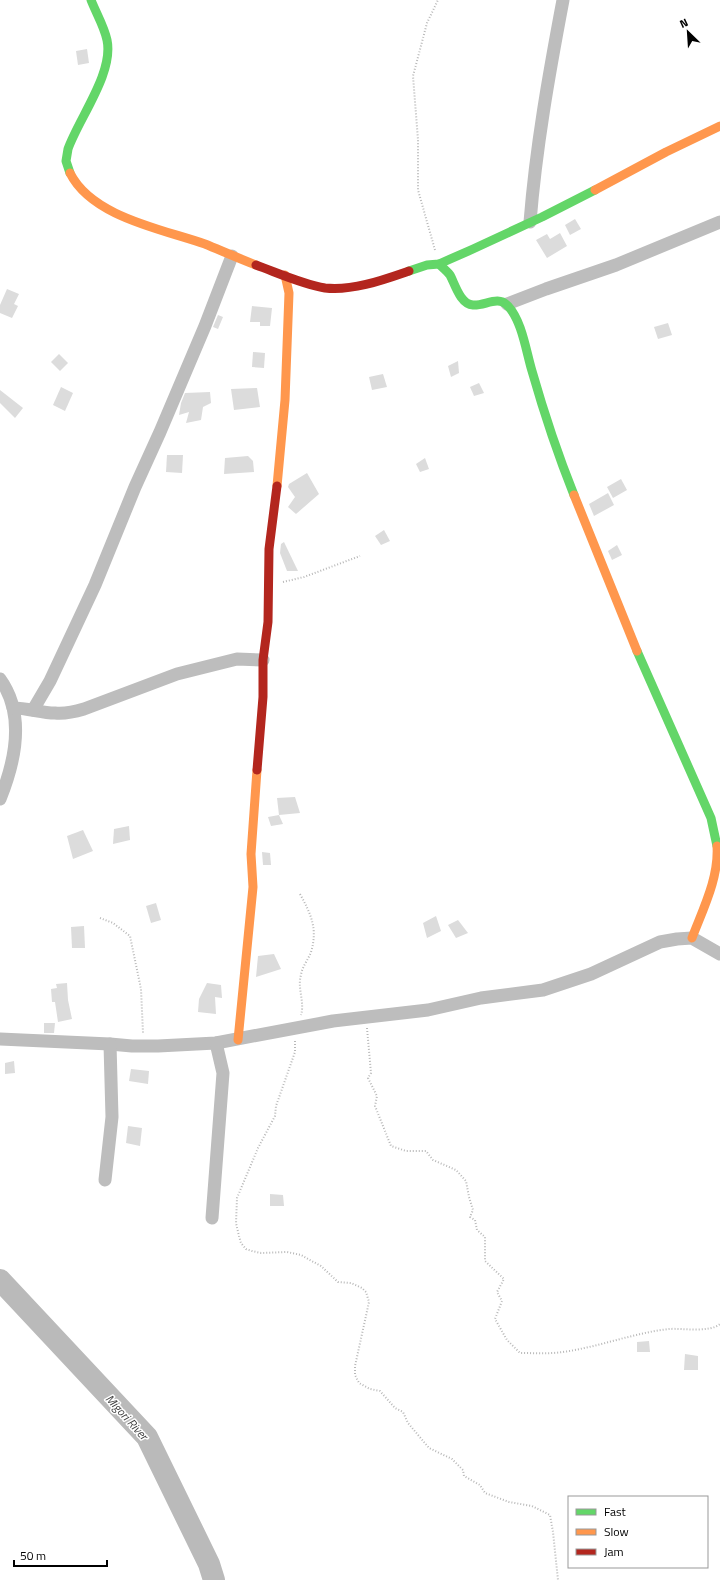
<svg xmlns="http://www.w3.org/2000/svg" width="720" height="1580" viewBox="0 0 720 1580" font-family="'Titillium Web',sans-serif">
<style>
.lines{fill:none;stroke-linecap:round;stroke-linejoin:round}
.river{stroke:#bababa;stroke-width:22}
.building{fill:#dcdcdc}
.path{stroke:#b8b8b8;stroke-width:2;stroke-dasharray:1 2;stroke-linecap:butt}
.street{stroke:#bdbdbd;stroke-width:13}
.fast{stroke:#63d668;stroke-width:9}
.slow{stroke:#ff974d;stroke-width:9}
.jam{stroke:#b3261e;stroke-width:9}
.labels{text-anchor:middle;dominant-baseline:central;stroke-width:3;stroke-linejoin:round;paint-order:stroke}
.water-label{font-size:12px;font-style:italic;fill:#3e3e3e;stroke:#fff}
</style>
<rect width="100%" height="100%" fill="#fff"/>
<g class="lines">
<!-- river -->
<polyline class="river" points="0,1280 147,1437 209,1564 214,1580"/>
</g>
<!-- building -->
<g class="building">
<polygon points="87,49 89,63 78,65 76,51"/>
<polygon points="575,219 581,229 570,235 565,225"/>
<polygon points="560,233 567,246 547,258 536,240 547,234 550,239"/>
<polygon points="7,289 19,294 14,304 18,306 12,318 0,313 0,305"/>
<polygon points="252,306 272,308 270,326 260,326 260,322 250,322"/>
<polygon points="218,315 223,317 218,329 213,327"/>
<polygon points="668,323 672,335 658,339 654,327"/>
<polygon points="253,352 265,353 264,368 252,367"/>
<polygon points="59,354 68,363 60,371 51,362"/>
<polygon points="458,361 459,373 451,377 448,366"/>
<polygon points="383,374 387,387 372,390 369,377"/>
<polygon points="479,383 484,393 474,396 470,387"/>
<polygon points="61,387 73,393 65,411 53,405"/>
<polygon points="257,388 260,407 234,410 231,389"/>
<polygon points="0,390 23,408 15,418 0,403"/>
<polygon points="210,392 211,403 203,407 201,420 186,423 189,412 179,415 181,403 185,393"/>
<polygon points="167,455 183,455 182,473 166,472"/>
<polygon points="248,456 253,461 254,472 224,474 225,458"/>
<polygon points="425,458 429,469 420,472 416,464"/>
<polygon points="307,473 319,494 296,514 288,507 295,497 288,487 289,484"/>
<polygon points="621,479 627,490 613,498 607,487"/>
<polygon points="608,493 614,505 594,516 589,504"/>
<polygon points="384,530 390,541 381,545 375,536"/>
<polygon points="284,542 298,571 287,571 280,553 281,544"/>
<polygon points="617,545 622,555 612,560 608,551"/>
<polygon points="295,797 300,813 279,815 277,798"/>
<polygon points="279,815 283,824 271,826 268,817"/>
<polygon points="129,826 130,840 113,844 114,829"/>
<polygon points="83,830 93,851 73,859 67,836"/>
<polygon points="262,852 270,853 271,865 263,865"/>
<polygon points="156,903 161,920 151,923 146,906"/>
<polygon points="436,916 441,931 427,938 423,923"/>
<polygon points="458,920 468,933 456,938 448,925"/>
<polygon points="84,926 85,948 72,948 71,927"/>
<polygon points="274,954 281,969 256,977 258,956"/>
<polygon points="67,983 68,1000 72,1019 58,1022 55,1002 52,1002 51,989 57,988 56,984"/>
<polygon points="207,983 221,985 222,998 215,997 216,1014 198,1012 199,999"/>
<polygon points="44,1023 55,1023 54,1033 44,1033"/>
<polygon points="14,1061 15,1073 5,1074 5,1063"/>
<polygon points="131,1069 149,1071 148,1084 129,1081"/>
<polygon points="128,1126 142,1128 140,1146 126,1143"/>
<polygon points="270,1194 283,1195 284,1206 270,1206"/>
<polygon points="649,1341 650,1352 637,1352 637,1342"/>
<polygon points="685,1354 698,1356 698,1370 684,1370"/>
</g>
<g class="lines">
<!-- path -->
<g class="path">
<polyline points="435,250 418,190 418,140 413,76 427,23 438,0"/>
<polyline points="283,582 304,577 360,556"/>
<path d="M300,894c11,20 18,35 11,58 -3,8 -9,15 -10,23 -4,13 4,27 0,40"/>
<polyline points="100,918 113,923 130,936 141,989 143,1033"/>
<path d="M367,1028l4,45 -3,5 9,18 -2,10 16,40 15,5h20l7,9 23,10 10,11 3,16 4,13 -3,7 5,3 2,10 8,7v24l19,18 -7,13 5,9 -7,18 12,21 13,13c14,0 29,1 43,-1 36,-5 70,-19 106,-23 14,-1 40,4 51,-5"/>
<polyline points="295,1041 295,1052 276,1106 275,1116 258,1148 237,1198 236,1223 239,1236 241,1243 246,1249 252,1251 261,1253 287,1252 301,1255 308,1259 321,1266 338,1282 351,1283 362,1288 366,1292 369,1302 355,1366 355,1375 359,1383 370,1389 380,1391 395,1408 403,1412 408,1423 429,1448 452,1459 463,1470 464,1476 480,1485 485,1493 509,1502 532,1506 550,1515 553,1532 558,1580"/>
</g>
<!-- street -->
<g class="street">
<path d="M530,222c6,-75 19,-148 33,-222"/>
<polyline points="507,304 546,289 616,265 720,222"/>
<path d="M0,679c26,36 15,83 0,120"/>
<path d="M13,708c15,0 28,5 42,5 10,1 19,-1 29,-4l93,-35 60,-15 26,1"/>
<polyline points="33,710 50,681 95,585 135,487 160,432 205,326 232,256"/>
<polyline points="0,1039 110,1044 132,1046 158,1046 216,1043 333,1021 428,1010 481,998 543,990 591,974 660,942 677,939 692,938 720,954"/>
<polyline points="105,1180 112,1117 110,1044"/>
<polyline points="212,1218 223,1073 216,1043"/>
</g>
<!-- fast -->
<g class="fast">
<path d="M70,173l-4,-12 2,-12c11,-31 46,-76 39,-109 -3,-14 -11,-27 -16,-40"/>
<path d="M439,264c3,3 8,7 11,11 5,9 10,29 23,30 12,1 25,-10 35,1 14,15 18,45 24,65 12,42 26,84 42,124"/>
<polyline points="409,271 427,265 439,264 473,249 542,217 595,190"/>
<polyline points="637,651 711,818 717,846"/>
</g>
<!-- slow -->
<g class="slow">
<path d="M70,173c22,44 92,56 135,71 17,7 33,14 51,21"/>
<polyline points="595,190 666,152 720,126"/>
<polyline points="277,486 285,400 289,293 285,275"/>
<polyline points="574,495 637,651"/>
<path d="M692,938c11,-29 27,-60 25,-92"/>
<polyline points="238,1040 253,887 251,854 257,770"/>
</g>
<!-- jam -->
<g class="jam">
<path d="M256,265c22,8 46,19 69,23 28,3 58,-8 84,-17"/>
<polyline points="257,770 263,697 263,660 268,622 269,549 277,486"/>
</g>
</g>
<g class="labels">
<!-- water labels -->
<g class="water-label">
<text transform="translate(127 1417) rotate(48)">Migori River</text>
</g>
</g>
<!-- legend -->
<rect x="568" y="1496" width="140" height="72" fill="#ffffff" stroke="#999999"/>
<rect x="576" y="1509" width="20" height="6" fill="#63d668" stroke="#999999"/>
<text x="604" y="1516" font-size="12" fill="#000000">Fast</text>
<rect x="576" y="1529" width="20" height="6" fill="#ff974d" stroke="#999999"/>
<text x="604" y="1536" font-size="12" fill="#000000">Slow</text>
<rect x="576" y="1549" width="20" height="6" fill="#b3261e" stroke="#999999"/>
<text x="604" y="1556" font-size="12" fill="#000000">Jam</text>
<!-- north arrow -->
<g transform="translate(688 32) rotate(335)" stroke="#ffffff" stroke-width="3" paint-order="stroke">
<path d="M0-3L7 15L0 10L-7 15Z" fill="#000000"/>
<text y="-6" font-size="11" font-weight="bold" text-anchor="middle" fill="#000000">N</text>
</g>
<!-- scale -->
<path d="M14 1560v6h93v-6" fill="none" stroke="#000000" stroke-width="2"/>
<text x="20" y="1560" font-size="12" fill="#000000" stroke="#ffffff" stroke-width="3" paint-order="stroke">50 m</text>
</svg>
